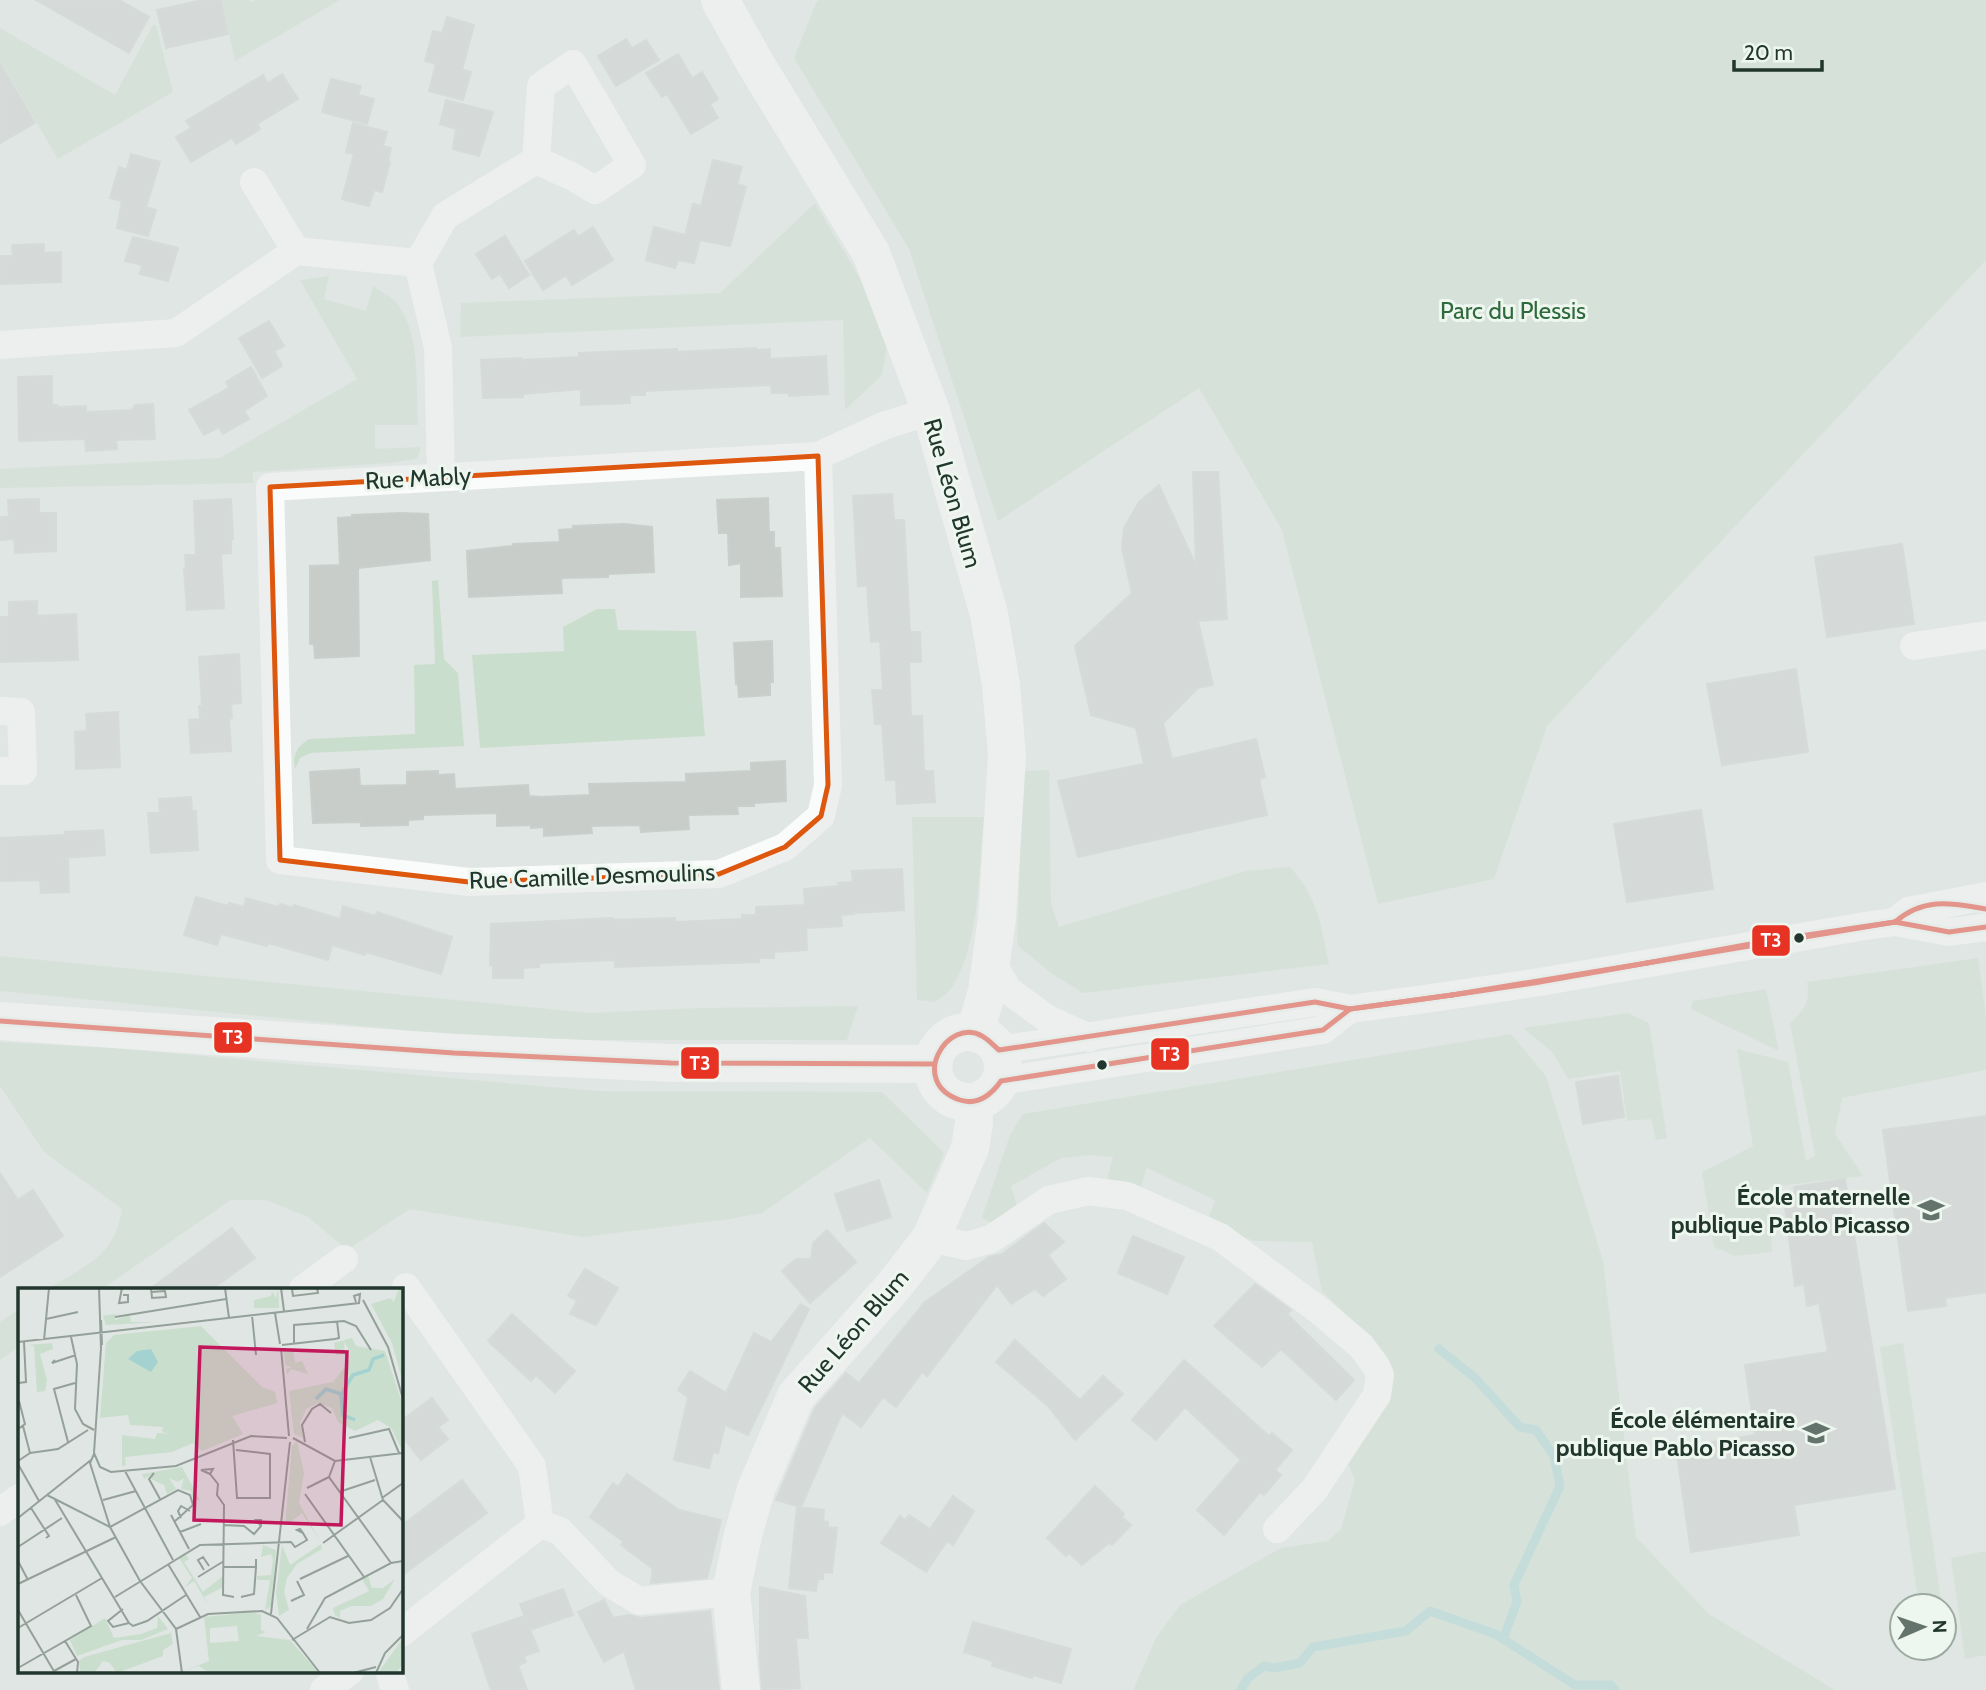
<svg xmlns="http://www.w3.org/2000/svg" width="1986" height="1690" viewBox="0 0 1986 1690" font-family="Cabin,sans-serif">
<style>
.green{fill:#cadecd}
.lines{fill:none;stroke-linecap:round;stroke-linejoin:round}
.stream{stroke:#a3d2d1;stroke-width:9}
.building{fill:#c8cdca;stroke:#c9cfcc;stroke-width:2}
.street{stroke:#fafbfb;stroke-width:28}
.secondary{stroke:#fafbfb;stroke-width:38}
.bus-1-casing{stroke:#eef6f0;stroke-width:10}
.bus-1{stroke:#e63323;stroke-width:5}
.marked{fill:none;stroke:#de570e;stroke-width:5;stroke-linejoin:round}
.bus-dot{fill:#21372d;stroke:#eef6f0;stroke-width:2.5}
.labels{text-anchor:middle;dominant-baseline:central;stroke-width:6;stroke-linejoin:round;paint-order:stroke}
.park-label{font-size:24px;fill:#2e6a3b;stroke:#eef6f0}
.street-label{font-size:24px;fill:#21372d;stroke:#eef6f0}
.poi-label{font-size:24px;font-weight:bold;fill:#21372d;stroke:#eef6f0;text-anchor:end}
.inset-river{fill:none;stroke:#a3d2d1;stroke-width:3.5}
.inset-road{fill:none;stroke:#94a09a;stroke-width:2}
.view{fill:#c2185b;fill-opacity:0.15;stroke:#c2185b;stroke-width:3.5}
.inset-edge{fill:none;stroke:#21372d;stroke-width:3.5}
.line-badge{stroke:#eef6f0;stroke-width:2.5}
.badge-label{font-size:19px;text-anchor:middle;font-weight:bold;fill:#fff}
</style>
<rect width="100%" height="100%" fill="#e0e6e3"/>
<!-- green -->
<g class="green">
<polygon points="222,0 249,0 250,2 256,0 340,0 235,61"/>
<polygon points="820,0 1986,0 1986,260 1547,726 1494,879 1378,904 1282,530 1199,388 998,521 909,249 794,58 816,3"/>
<polygon points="153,25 156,25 173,92 58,159 0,60 0,28 115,95"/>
<polygon points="815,203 877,307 887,345 882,375 845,410 843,320 460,337 461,303 720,293"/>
<path d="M329,276l-5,23 42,12 7,-25c7,5 17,10 23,16 25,30 20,86 22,123h-43v24l46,-2 -4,12 -28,4 -136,9v11l-253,5v-19l220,-11 137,-79 -57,-99z"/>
<path d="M438,580l6,79 14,14 6,73 -154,7 -10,5 -5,11c-3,-14 2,-22 14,-30l106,-5 -1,-69 21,-1 -3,-83z"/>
<polygon points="597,609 615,609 618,630 696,631 705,736 480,748 472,655 564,651 563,627"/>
<path d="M1049,770l2,133 8,24 187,-56 44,-4c28,31 31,58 39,97l-246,29 -32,-20 -34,-28 6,-174z"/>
<path d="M912,817h72c-5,51 -4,127 -32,170 -4,6 -11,11 -17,15l-18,-2z"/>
<polygon points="0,956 590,1013 701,1008 858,1006 847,1040 560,1040 414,1031 0,991"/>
<path d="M1978,958l8,57v55l-144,28 -7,36 28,42 -94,11 3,65 -37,4 -21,-9 -12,-75 51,-26 -16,-97 51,13 18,99 9,-5 -25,-133c14,-12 21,-22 17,-41z"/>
<polygon points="1766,989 1779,1051 1691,1009 1693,1001"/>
<polygon points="1628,1013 1649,1023 1667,1138 1656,1140 1651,1119 1627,1121 1620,1071 1568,1079 1553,1053 1523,1028"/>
<polygon points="1511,1034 1546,1076 1603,1261 1636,1537 1709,1614 1835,1690 1133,1690 1156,1638 1180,1605 1281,1548 1328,1541 1341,1529 1355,1480 1347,1461 1375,1344 1322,1291 1312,1242 1254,1241 1207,1223 1215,1200 1147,1168 1139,1193 1106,1184 1113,1157 1091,1155 1061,1158 1011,1186 1018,1210 991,1223 982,1217 1010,1135 1023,1114"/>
<path d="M0,1042l114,6 482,43 286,1 62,61 -17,40 -57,-55 -108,75 -32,6 -147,18 -173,-28 -63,41 -39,-33 -42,-17h-35l-129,89h-54c37,-24 67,-32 74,-80l-78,-57 -44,-66z"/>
<polygon points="19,1309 19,1347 0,1360 0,1322"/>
<polygon points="1903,1343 1942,1606 1919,1606 1880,1347"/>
<polygon points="1986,1551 1986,1655 1965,1659 1951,1558"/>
</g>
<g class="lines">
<!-- stream -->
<g class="stream">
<polyline points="1439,1349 1474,1377 1520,1427 1536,1430 1554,1456 1560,1486 1514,1585 1517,1602 1503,1639"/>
<polyline points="1241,1690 1247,1679 1264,1666 1274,1668 1300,1663 1313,1647 1406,1631 1430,1611 1495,1634 1575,1685 1611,1685 1615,1690"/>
</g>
</g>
<!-- building -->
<g class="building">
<polygon points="36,0 119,0 149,17 129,53"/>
<polygon points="203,0 221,0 228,34 166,48 157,10"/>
<polygon points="447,17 474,25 462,70 471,72 463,100 429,91 436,64 425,61 433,31 442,33"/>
<polygon points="626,39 632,48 646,40 659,60 616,86 598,56"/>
<polygon points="678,54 692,78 702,72 718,99 710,104 718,118 691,134 667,94 662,97 646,73"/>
<polygon points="0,63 35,123 0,143"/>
<polygon points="282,74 298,99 257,124 260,129 236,144 232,138 191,162 176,137 191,128 186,121 263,75 268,83"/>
<polygon points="331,79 361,86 358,95 374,99 367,124 322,112"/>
<polygon points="446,100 493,112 479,156 453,149 456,129 440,124"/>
<polygon points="353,123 387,132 383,146 391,148 388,161 390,162 382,192 374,190 369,206 342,199 354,154 346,152"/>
<polygon points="131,154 160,162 146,207 156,210 148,236 117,228 122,201 110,198 119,167 127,170"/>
<polygon points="713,160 742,167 737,184 746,187 730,246 700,240 694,263 678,260 675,268 646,260 654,227 685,235 693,204 701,206"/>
<polygon points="593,227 613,260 572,285 566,275 543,290 525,261 574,230 578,237"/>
<polygon points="505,236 529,275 509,288 500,274 492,279 476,254"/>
<polygon points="133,237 178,248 168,281 140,274 142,265 125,261"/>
<polygon points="44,244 44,253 61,252 61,282 0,284 0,256 13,256 12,245"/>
<polygon points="269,321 284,346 274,351 282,366 262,378 239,338"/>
<polygon points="756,348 756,350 770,349 770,359 826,356 828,394 789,396 789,393 772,393 771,385 645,391 645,395 630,395 630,403 581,405 581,389 523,394 523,397 483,398 481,360 521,358 521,360 579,357 579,353 677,349 677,352"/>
<polygon points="251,367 267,396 244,411 249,419 223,434 219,427 204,435 189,410 229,388 226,382"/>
<polygon points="52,376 52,405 57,405 57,407 86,406 86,412 132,410 135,405 153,404 155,439 116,440 117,449 86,451 85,439 19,441 18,377"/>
<polygon points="1193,472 1218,472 1227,619 1198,621 1213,685 1198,688 1163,723 1172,759 1256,739 1265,777 1259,779 1267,815 1078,857 1058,781 1144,764 1136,728 1091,715 1075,646 1132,593 1122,548 1124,528 1139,502 1159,485 1196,566"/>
<polygon points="892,494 894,520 904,520 910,632 920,632 921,662 909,662 911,716 922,716 924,771 933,771 935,802 897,804 896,780 886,780 882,724 875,724 872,690 883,690 880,641 871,642 867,586 858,586 853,496"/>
<polygon points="768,498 769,532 774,532 774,548 780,548 782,596 741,597 741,563 729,565 728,533 719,533 717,500"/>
<polygon points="39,499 39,513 56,513 56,551 15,553 14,539 0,540 0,517 9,517 8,500"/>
<polygon points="231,499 233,539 231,540 231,553 221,554 224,608 187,610 184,569 186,569 185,555 196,555 194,501"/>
<polygon points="401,513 428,514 430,560 358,568 359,656 315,658 314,644 310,644 310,566 340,565 338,518 352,517 352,515"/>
<polygon points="624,524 652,527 654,572 608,574 608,577 561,578 562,593 469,597 467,551 513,546 513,544 560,542 559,530 573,529 573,526"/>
<polygon points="1902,544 1914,624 1827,637 1815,557"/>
<polygon points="37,601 37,616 76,614 78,660 0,662 0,617 9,617 9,602"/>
<polygon points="772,641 773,682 770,682 770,695 739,697 738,684 736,684 734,643"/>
<polygon points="239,654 241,703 231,704 232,718 229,719 231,751 191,753 189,720 200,719 199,706 202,706 199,657"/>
<polygon points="1796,669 1808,752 1722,765 1707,684"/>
<polygon points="118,712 120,767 76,769 75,732 87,731 86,714"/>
<polygon points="785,761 786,801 754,803 754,806 737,806 738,814 688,815 689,829 641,832 640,825 591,826 592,833 544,836 544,827 531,828 531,825 497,826 497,813 423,815 423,819 408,820 408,825 361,826 361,822 313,823 310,772 359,769 360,786 407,785 407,772 438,771 438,775 454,774 455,789 528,785 529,796 542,797 590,795 589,784 686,782 686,774 751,771 751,763"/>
<polygon points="191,797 192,811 196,811 198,850 151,853 148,813 160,813 159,799"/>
<polygon points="1701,810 1713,889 1627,902 1614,824"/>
<polygon points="103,830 105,855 62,858 68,860 69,892 41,893 40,880 0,881 0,838 65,835 65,832"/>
<polygon points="902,869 904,910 854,913 854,914 841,915 842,926 806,928 807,950 774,952 774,958 759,958 759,962 615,967 615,960 539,963 539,967 523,968 523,978 493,978 493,965 490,965 491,924 613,918 613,920 675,918 676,922 742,919 742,915 756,915 756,907 805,905 804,889 839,886 838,883 853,882 852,871"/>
<polygon points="196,897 228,906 229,903 244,907 246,898 278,907 280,904 293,908 294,905 340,919 343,906 375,916 377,912 452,937 441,974 366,952 365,955 332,945 328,960 268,943 267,946 221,934 217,945 184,935"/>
<polygon points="1618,1076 1624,1117 1583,1124 1576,1082"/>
<polygon points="1986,1116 1986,1292 1945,1298 1946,1306 1908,1311 1883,1130"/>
<polygon points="0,1173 18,1200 33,1190 63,1236 0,1277"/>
<polygon points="1845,1179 1895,1489 1794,1505 1799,1535 1691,1552 1676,1448 1755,1435 1745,1365 1828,1352 1819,1303 1807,1306 1804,1284 1795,1286 1785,1207 1796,1204 1794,1187"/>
<polygon points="879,1180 891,1217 847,1231 835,1194"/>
<polygon points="1044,1223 1064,1242 1048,1255 1066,1279 1043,1296 1035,1289 1011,1304 997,1285 927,1376 922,1372 896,1407 883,1397 861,1427 842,1413 801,1507 776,1500 815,1408 846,1373 859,1383 925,1302 989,1257 1002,1254"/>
<polygon points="232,1228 255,1258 212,1289 150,1289"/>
<polygon points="827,1230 856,1262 810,1303 782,1271 796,1259 811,1259 813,1243"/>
<polygon points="1133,1236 1184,1257 1167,1294 1118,1273"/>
<polygon points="585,1269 618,1288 596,1325 570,1314 577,1301 568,1296"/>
<polygon points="1255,1284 1291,1310 1287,1314 1354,1380 1336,1400 1281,1349 1262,1367 1214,1326"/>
<polygon points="801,1304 809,1309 748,1435 725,1425 718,1453 713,1452 709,1468 674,1460 688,1397 678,1390 690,1371 726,1393 754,1333 771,1342"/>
<polygon points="512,1314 575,1371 555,1393 536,1375 531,1381 488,1341"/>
<polygon points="1015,1340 1080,1400 1103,1376 1123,1394 1075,1440 1047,1405 996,1362"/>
<polygon points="1184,1360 1269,1436 1272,1433 1292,1450 1275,1470 1281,1475 1264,1495 1260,1492 1224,1535 1197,1510 1241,1460 1185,1407 1156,1440 1132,1420"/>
<polygon points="432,1398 448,1420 438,1427 448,1439 421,1460 401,1435 401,1421"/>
<polygon points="627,1474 679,1510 721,1520 707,1578 651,1583 653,1569 621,1545 624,1542 590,1517 613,1483 618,1487"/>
<polygon points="462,1480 487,1513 401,1576 401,1526"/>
<polygon points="1095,1486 1124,1514 1122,1517 1131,1525 1112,1545 1109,1543 1082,1565 1069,1553 1066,1556 1047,1538"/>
<polygon points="953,1496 974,1511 953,1545 947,1541 926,1572 881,1543 900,1516 905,1520 909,1515 930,1529"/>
<polygon points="797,1507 824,1510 823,1521 828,1522 828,1527 837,1528 832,1573 823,1572 823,1579 818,1579 816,1591 789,1588"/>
<polygon points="760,1587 805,1596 808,1638 796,1638 800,1688 762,1690 760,1660"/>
<polygon points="563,1589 573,1615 530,1630 520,1604"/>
<polygon points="604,1600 613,1618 629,1615 641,1618 710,1611 719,1690 636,1690 624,1651 604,1662 578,1612"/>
<polygon points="524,1616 539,1651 524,1656 526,1662 518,1665 527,1690 491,1690 472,1634"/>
<polygon points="973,1622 1071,1649 1061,1683 1033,1675 1032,1678 992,1666 993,1661 964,1652"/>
</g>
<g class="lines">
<!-- street -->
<g class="street">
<polygon points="573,64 632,165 595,190 573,177 536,160 541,86"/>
<polyline points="254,182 296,251"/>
<polyline points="418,263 438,348 441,477"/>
<polyline points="0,345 176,333 296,251 418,263 445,216 536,160"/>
<polyline points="818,456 828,785 821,816 785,847 719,874 469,882 280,860 270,487 818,456 883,426 931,411"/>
<polyline points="1914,646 1986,635"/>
<polyline points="0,711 21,712 23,771 0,771"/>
<polyline points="1895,922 1908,911 1986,896"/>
<polyline points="991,960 1008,990 1046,1018 1089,1038"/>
<polyline points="999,1050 1315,1002 1350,1009 1425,999 1534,983 1871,925 1895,922 1949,932 1986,927"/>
<polyline points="1001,1081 1323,1030 1350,1009"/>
<polyline points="931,1238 966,1246 991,1239 1049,1200 1088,1191 1127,1196 1220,1237 1320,1311 1361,1346 1376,1366 1380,1375 1377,1395 1314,1490 1277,1529"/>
<polyline points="406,1287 532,1466 540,1524"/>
<polyline points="303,1289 344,1259"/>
<polyline points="0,1512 19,1498"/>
<polyline points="401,1633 540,1524 560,1531 609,1583 639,1601 731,1592"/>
<polyline points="389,1671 395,1690"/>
<polyline points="324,1690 350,1671"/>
</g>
<!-- secondary -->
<g class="secondary">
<polyline points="720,0 755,63 871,253 931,411 989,614 1001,685 1007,756 997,918 987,991 975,1033"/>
<polyline points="0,1021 454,1053 671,1063 934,1064"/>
<circle cx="968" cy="1067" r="35"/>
<polyline points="741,1690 731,1592 743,1535 756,1489 796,1396 893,1287 931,1238 970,1148 974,1123 973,1102"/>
</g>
<!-- bus-1 casing -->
<g class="bus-1-casing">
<g id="bus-1">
<polyline points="1895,922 1949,932 1986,927"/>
<path d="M1895,922c29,-25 56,-19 91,-13"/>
<polyline points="1647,963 1767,941 1895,922"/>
<polyline points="1647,963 1895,922"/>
<polyline points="1452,995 1647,963"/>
<polyline points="1452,995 1534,983 1647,963"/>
<path d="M1315,1002l35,7 -27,21 -322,51c-10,14 -23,25 -41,19 -53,-18 -12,-84 22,-64 6,3 12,10 17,14z"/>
<polyline points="1350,1009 1452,995"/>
<polyline points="1350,1009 1452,995"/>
<polyline points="0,1021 454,1053 671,1063 934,1064"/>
</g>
</g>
<!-- bus-1 -->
<use href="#bus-1" class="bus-1"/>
</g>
<!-- marked area -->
<path d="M0 0H1986V1690H0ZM818,456l10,329 -7,31 -36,31 -66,27 -250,8 -189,-22 -10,-373z" fill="#e0e6e3" fill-opacity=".55" fill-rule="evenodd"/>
<path class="marked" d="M818,456l10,329 -7,31 -36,31 -66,27 -250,8 -189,-22 -10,-373z"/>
<!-- icons -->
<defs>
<g id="school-bare" transform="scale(2.1)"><path d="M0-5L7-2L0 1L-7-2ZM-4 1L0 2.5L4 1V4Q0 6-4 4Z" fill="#64746d" stroke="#eef6f0" stroke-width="2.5" paint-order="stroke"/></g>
</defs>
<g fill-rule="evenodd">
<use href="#school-bare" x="1931" y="1210"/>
<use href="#school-bare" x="1816" y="1433"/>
</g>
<!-- markers -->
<g class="bus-dot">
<circle cx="1799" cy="938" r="6"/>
<circle cx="1102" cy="1065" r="6"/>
</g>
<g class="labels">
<!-- park labels -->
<g class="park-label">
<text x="1513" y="310">Parc du Plessis</text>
</g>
<!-- street labels -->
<g class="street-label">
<text transform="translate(418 478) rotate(-3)">Rue Mably</text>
<text transform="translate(953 493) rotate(74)">Rue Léon Blum</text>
<text transform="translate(592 876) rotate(-2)">Rue Camille Desmoulins</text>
<text transform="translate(853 1331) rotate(-49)">Rue Léon Blum</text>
</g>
<!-- poi labels -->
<g class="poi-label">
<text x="1910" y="1196">École maternelle<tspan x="1910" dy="28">publique Pablo Picasso</tspan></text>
<text x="1795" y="1419">École élémentaire<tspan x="1795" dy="28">publique Pablo Picasso</tspan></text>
</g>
</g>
<!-- overview -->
<g transform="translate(18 1288)">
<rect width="385" height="385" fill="#e0e6e3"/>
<path d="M260,0l1,20h-25v-8l17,-4 1,-5 4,7zM381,0h4v95l-11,-40 -21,-39 19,-6 4,4zM113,23l-16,3v6l15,-5 1,7h26l-51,3 -3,-9zM183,38l61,61 13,5 2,11 -45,13 11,18 -41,17 -9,-8 -21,9 -47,5 1,8 -4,1v-31l33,4 2,-6 12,1 -7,-2 1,-5 15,1 -48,-3 -2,-10 -28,3 6,-75 8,-8zM334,50l4,8 29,5 18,55 -1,44 -11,-22 -13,-8 -23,11 -17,-9 -6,-14 -14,-5 -12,6 -6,14 3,15 -9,-4 -5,-43 44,-9 15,-19 2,-11 -6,-10 1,12 -9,1 -2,-12zM34,55l1,6 -13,5 7,26 -2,11 -8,1 -3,-46 -6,-1zM275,61l2,14 7,-2 6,13 -17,-5 -4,6 -1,-6 6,-2 -7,-2 -1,-15zM279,153l7,32 -5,30 22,40 -19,-30 -17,13 7,-80zM164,179l18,33 -7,1 -2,-10 -10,-2 3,-11 -6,4 -9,-4 7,11 -9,5 -3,-9 -13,-6 3,-6 -10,6 -2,-5zM303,256l1,5 -25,15 -10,14 -3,14 5,18 -10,6 -3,-23 6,-48 8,20zM245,257l13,5 -4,56 -7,4 5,-30h-13v-4l14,-1 2,-15 -2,-6 -10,3zM167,266l4,5 -5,3 19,30 20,-16v11l-19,10 7,13 -17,-29 -10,7 8,-10 -13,-20zM350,288l4,12h11l12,-9 -12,20 -12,7h-19l-12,5v7l-5,-3 -2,-7 36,-17 -7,-12zM235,324l8,3v15l5,2 -10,4 34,4 29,33h-110l-10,-7 -15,5 25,-10 -5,-44zM219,338l2,15 -29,2v-15zM140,328l10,13 -27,11h-19l-45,16 -7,-16 35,-22 9,20 27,-4 16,-6zM153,345l2,11 -10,6v6l-46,17 -7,-10 -7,-2 -9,12h-14l-1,-12 5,-4zM385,350v26l-7,9h-18z" fill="#cadecd" fill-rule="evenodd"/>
<path d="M133,61l7,13 -7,10 -23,-13 9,-8z" fill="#a3d2d1"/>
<path class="inset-river" d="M298,111l10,-10 15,5M337,132l-12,-5 -2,-20 12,-20 16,-5 4,-11 11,-4"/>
<path class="inset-road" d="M81,0l2,60 -7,105 6,14 11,5 65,-6 75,-30 36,2M104,0l-3,15 9,-1v-7h-5M133,0l1,10 14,-1 -1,-6 -14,1M207,0l4,30M263,0l3,23M282,0l-8,1 1,7 25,-3 -1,-5M345,12l25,47 15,52M257,25l5,31M234,27l4,40M97,29l111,-18M28,31l32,-7M83,32l1,25M53,49l6,27 -2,45 8,15 11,6M317,51l4,-1 -2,-17M26,52l5,-52M0,54l341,-39 1,-9 -6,2 2,6M276,56v-19l50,-4 12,5 15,24M264,57l53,-6M263,60l8,88M37,72l-3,3 24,-8M0,95l8,-1 -2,-40M0,141l7,-5 -6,-23M275,150l42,23 68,-8M331,150l40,-9 10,24M215,152l4,58h33v-44l-34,-4M50,154l-14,-53 21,-6M287,154l-3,-17 10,-16 8,-5 11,9M12,165l28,-4 30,-19M76,166l-4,9 20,64 30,54 36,48 6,44M352,169l13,43 20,21M0,173l12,-8 -7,-27M317,173l-6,16 62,86M0,176l21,37M107,183l48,89M136,185l-5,6 11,20M192,186l-9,-4 12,-1 -3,5 8,10 -1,11 7,10 -1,90 11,2M289,200l22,-11M321,204l36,-12M287,206l59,83M29,207l63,32 68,-37 12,5 3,10 -19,17M36,210l75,125M364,210l21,-15M85,212l33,-9M13,220l18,28 -3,2M153,227l18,34M0,230l73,-58M163,230l-3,-7 3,-5 9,5M206,237l20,1 10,8 7,-8v-6h-5l5,6M162,244l21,-8M305,255l60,-43M0,259l44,-29M0,273l10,19M150,276l32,53M206,279h32v-8M186,282l-6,-10 5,-3 6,9M180,289l26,-16M282,291l48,-23M0,296l98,-47M97,309l85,-52 91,-3 4,5 12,-7 -4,-7 -3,-4 -3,1 6,3M223,309l13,-3 2,-27M273,313l13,-6 -7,-14M105,321l-15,12 5,6 16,-4M0,322l37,63M253,326l19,-172M111,335l4,3 14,-5 39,-26M0,340l84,-50M158,341l32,-15 54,-3 15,7 43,55M289,341l18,-31 66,-35 12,-2M274,352l38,-23 19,6 22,-3 19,-12 13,-19M47,353l13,21 -1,11M0,380l73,-42 -15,-31M36,383l22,-12M335,385l23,-6M358,385l9,-20 18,-18"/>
<path class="view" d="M182,59l147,5 -6,173 -147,-5z"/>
<rect width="385" height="385" class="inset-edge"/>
</g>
<g class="line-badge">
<rect x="1751" y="924" width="40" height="33" rx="7" fill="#e63323"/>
<rect x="213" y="1021" width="40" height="33" rx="7" fill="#e63323"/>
<rect x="1150" y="1037" width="40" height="34" rx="7" fill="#e63323"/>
<rect x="680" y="1046" width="40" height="34" rx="7" fill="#e63323"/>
</g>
<g class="badge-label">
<text x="1771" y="947">T3</text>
<text x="233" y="1044">T3</text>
<text x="1170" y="1061">T3</text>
<text x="700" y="1070">T3</text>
</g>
<!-- north arrow -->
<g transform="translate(1923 1627) rotate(88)"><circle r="33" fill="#eef6f0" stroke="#9caaa2" stroke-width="2"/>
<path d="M0-5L12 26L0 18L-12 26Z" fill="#64746d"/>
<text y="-10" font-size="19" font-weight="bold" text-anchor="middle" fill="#21372d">N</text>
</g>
<!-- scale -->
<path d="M1734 60v10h88v-10" fill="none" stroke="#21372d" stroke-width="3.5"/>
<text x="1744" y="60" font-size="21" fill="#21372d" stroke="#eef6f0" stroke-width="5" paint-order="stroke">20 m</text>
</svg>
